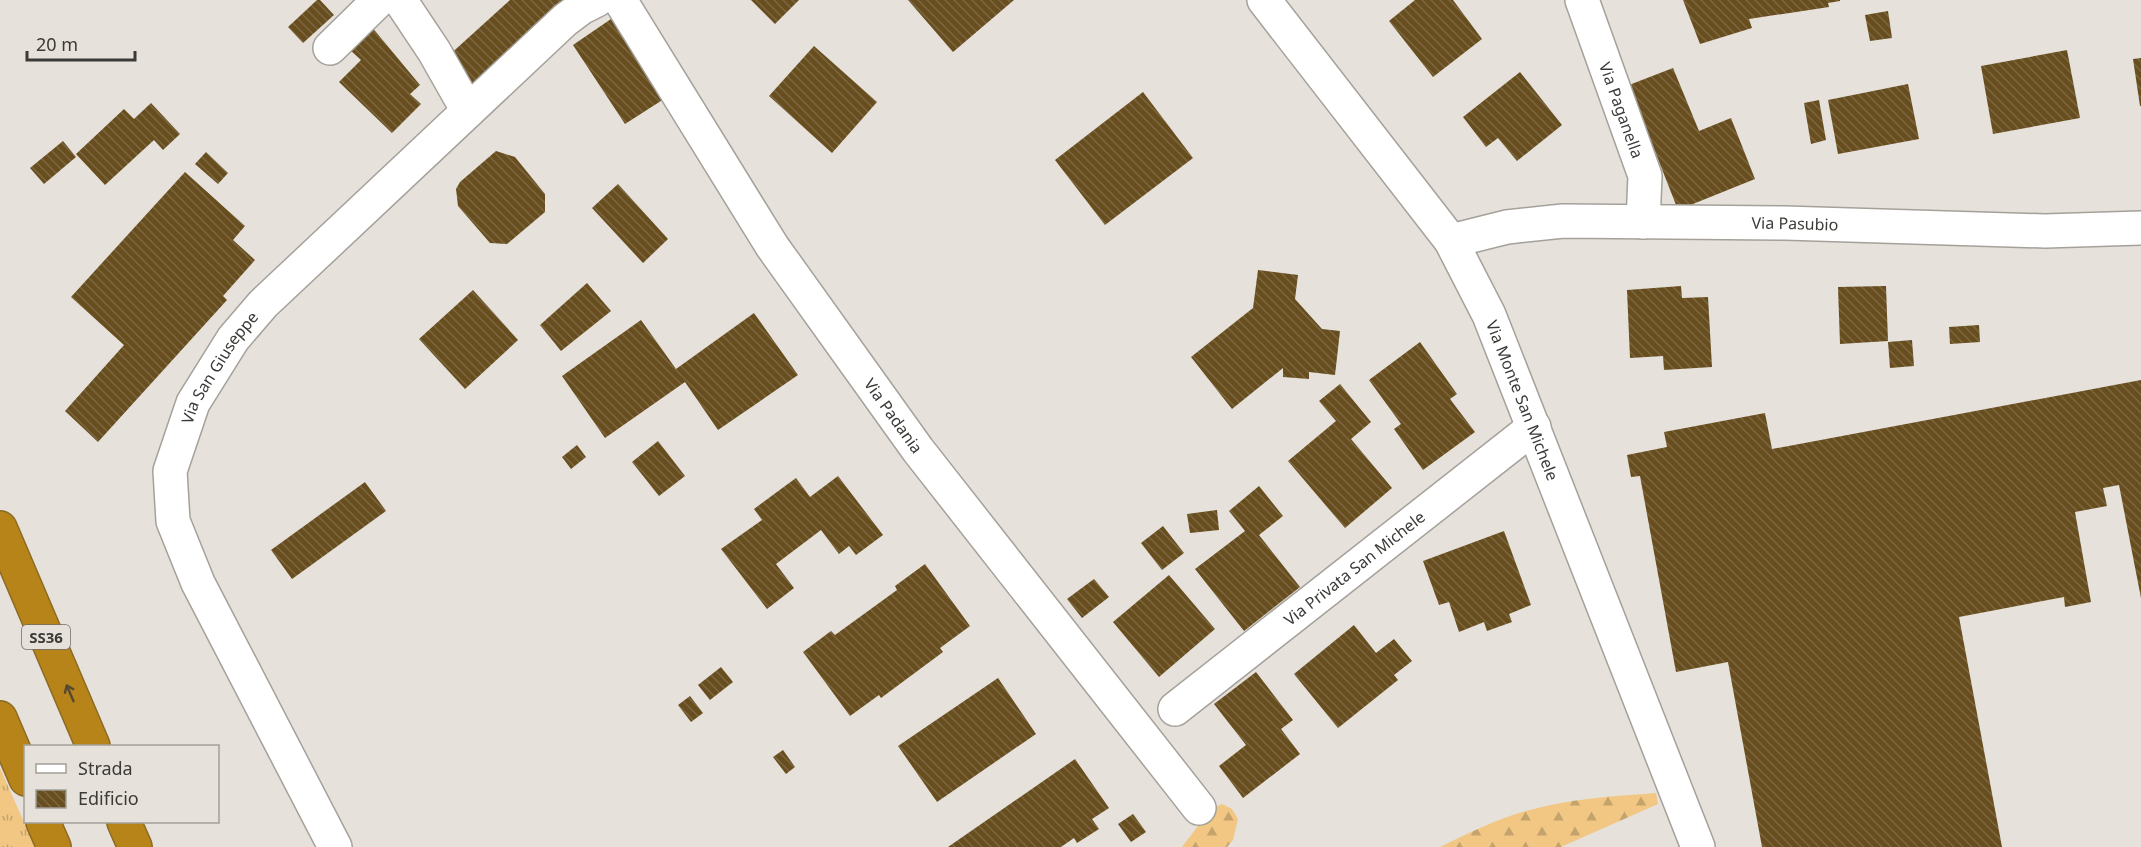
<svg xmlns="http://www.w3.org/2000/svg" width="2141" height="847" viewBox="0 0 2141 847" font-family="'Noto Sans',sans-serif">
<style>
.grass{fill:url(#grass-tufts)}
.forest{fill:url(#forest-firs)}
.building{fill:url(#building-back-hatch)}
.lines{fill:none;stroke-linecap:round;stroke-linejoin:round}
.minor-casing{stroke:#a5a19a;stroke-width:36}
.highway-casing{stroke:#8c6a24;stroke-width:36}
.minor{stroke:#fff;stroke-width:33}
.highway{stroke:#b78419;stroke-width:33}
.oneway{stroke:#554931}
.labels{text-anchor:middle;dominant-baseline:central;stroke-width:6;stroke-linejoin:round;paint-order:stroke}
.shield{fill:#e6e1da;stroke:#6f6c68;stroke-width:1.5}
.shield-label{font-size:15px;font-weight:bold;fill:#3c3a37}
.street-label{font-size:16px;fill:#3c3a37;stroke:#e6e1da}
</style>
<defs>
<pattern id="grass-tufts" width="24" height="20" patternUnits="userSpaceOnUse" patternTransform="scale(1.5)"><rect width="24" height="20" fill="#f1c783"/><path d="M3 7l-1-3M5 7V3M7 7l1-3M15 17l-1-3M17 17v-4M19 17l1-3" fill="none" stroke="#c4a36c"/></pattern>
<pattern id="forest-firs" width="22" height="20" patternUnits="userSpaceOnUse" patternTransform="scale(1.5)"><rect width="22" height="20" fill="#f1c783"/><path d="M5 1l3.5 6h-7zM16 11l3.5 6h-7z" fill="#c4a36c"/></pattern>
<pattern id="building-back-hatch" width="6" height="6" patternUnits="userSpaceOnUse" patternTransform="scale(1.5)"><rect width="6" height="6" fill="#684e1f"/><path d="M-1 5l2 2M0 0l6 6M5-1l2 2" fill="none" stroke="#7a6640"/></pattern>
</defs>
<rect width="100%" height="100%" fill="#e6e1da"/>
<!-- grass -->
<polygon class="grass" points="0,768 35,847 0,847"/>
<!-- forest -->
<g class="forest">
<path d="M1656,793l2,11 -97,43h-121c27,-13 56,-28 86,-36 42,-12 86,-15 130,-18z"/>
<polygon points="1222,804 1232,809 1238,819 1233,840 1227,847 1182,847 1211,809"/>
</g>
<!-- building -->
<g class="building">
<polygon points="317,0 320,0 334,15 303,43 288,27"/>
<polygon points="510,0 564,0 475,90 446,58"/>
<polygon points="751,0 799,0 775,24"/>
<polygon points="908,0 1014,0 953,52"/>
<polygon points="1415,0 1453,0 1482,39 1433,77 1389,21"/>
<polygon points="1683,0 1840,0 1840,1 1828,3 1829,7 1749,19 1752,28 1700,44"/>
<polygon points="1888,11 1892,38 1870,41 1865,15"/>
<polygon points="611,19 664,99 625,124 573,45"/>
<polygon points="371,26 420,85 410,94 421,104 392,133 339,82 361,60 349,49"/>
<polygon points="814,46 877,102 832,153 769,96"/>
<polygon points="2067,50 2080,118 1993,134 1981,66"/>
<polygon points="2141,58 2141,106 2140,106 2133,59"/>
<polygon points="1673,68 1699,131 1731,118 1755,179 1678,210 1629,85"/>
<polygon points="1520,72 1562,125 1517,161 1498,138 1486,147 1463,117"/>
<polygon points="1908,84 1919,139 1838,154 1828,100"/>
<polygon points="1143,92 1193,158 1105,225 1055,160"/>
<polygon points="1819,100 1826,140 1811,144 1804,103"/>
<polygon points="151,103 180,134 163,150 154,140 105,185 76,154 124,109 134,119"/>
<polygon points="63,141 76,157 44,184 30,168"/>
<polygon points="496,151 515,157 545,194 545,212 507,244 490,243 458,206 456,189 460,182"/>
<polygon points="206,152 228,173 218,184 195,164"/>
<polygon points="185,172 245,226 233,240 255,260 223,296 227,300 98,442 65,411 124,345 71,297"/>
<polygon points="618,184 668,239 643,263 592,208"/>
<polygon points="1258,270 1298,275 1295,299 1322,329 1340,331 1335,375 1309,372 1309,379 1283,377 1283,368 1232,409 1191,357 1253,308"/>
<polygon points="587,283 611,311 561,351 540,325"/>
<polygon points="1681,286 1682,298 1708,297 1712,367 1664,370 1663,356 1630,358 1627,290"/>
<polygon points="1886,286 1888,341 1840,344 1838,287"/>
<polygon points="473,290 518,340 465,389 419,339"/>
<polygon points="754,313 798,375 718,430 685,382 605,438 562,376 641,320 676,369"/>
<polygon points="1979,325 1980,342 1950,344 1949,327"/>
<polygon points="1912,340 1914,366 1890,368 1888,342"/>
<polygon points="1420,342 1457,394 1450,399 1475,432 1423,470 1394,429 1401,424 1369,380"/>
<polygon points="2141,380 2141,598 2119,485 2103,488 2107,506 2075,512 2091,602 2065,607 2064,597 1959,617 2002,847 1762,847 1728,662 1676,672 1640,476 1631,477 1627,455 1667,447 1664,432 1765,413 1772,449"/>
<polygon points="1340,384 1371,422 1351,439 1392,488 1345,528 1288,461 1336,421 1319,401"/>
<polygon points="658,441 685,476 659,496 632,462"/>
<polygon points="577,445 586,457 571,469 562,457"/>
<polygon points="838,476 883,535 856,555 849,546 839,554 821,530 776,564 794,588 767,609 721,549 762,520 754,509 796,478 810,497"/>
<polygon points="365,482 386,511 292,579 271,550"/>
<polygon points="1259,486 1283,516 1259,535 1300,587 1244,631 1195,569 1245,531 1229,511"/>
<polygon points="1217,510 1219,530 1190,533 1187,514"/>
<polygon points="1163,526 1184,553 1162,570 1141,543"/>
<polygon points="1504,531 1531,605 1509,614 1512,622 1487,631 1484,622 1459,632 1449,602 1439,605 1423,561"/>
<polygon points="925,564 970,626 940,648 943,652 881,698 879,695 850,716 803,652 831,631 835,635 897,590 895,586"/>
<polygon points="1169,575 1215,629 1159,677 1113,622"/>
<polygon points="1094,579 1109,597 1082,618 1067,599"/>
<polygon points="1354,625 1376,653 1394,639 1412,661 1394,675 1398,680 1338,728 1294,674"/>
<polygon points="721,667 733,682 710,700 698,685"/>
<polygon points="1256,672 1293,720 1281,729 1300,754 1243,798 1219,766 1246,745 1214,704"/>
<polygon points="998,678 1036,734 937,802 898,746"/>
<polygon points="690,696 703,713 691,722 678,705"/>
<polygon points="783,750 795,767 786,774 773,757"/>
<polygon points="1075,759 1109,808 1092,819 1099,829 1077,843 1074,838 1061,847 948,847"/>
<polygon points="1133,814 1146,832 1131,842 1118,824"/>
</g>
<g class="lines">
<!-- minor casing -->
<g class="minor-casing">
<g id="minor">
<polyline points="400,0 434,51 468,111"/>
<path id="s1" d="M620,0l152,246 146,204 281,358"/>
<path id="s2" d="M1264,0l187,241 38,74 209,532"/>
<path id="s3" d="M1582,0l63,176 -2,46"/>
<polyline points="330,48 379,0"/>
<path id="s4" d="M1451,241l56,-14 56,-6 222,2 260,8 96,-3"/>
<path id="s5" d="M1175,709l359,-282"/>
<path id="s6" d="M335,847l-137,-264 -25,-62 -3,-50 23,-68 40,-64 30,-35 302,-284 16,-12 16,-8"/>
</g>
</g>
<!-- highway casing -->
<g class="highway-casing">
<g id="highway">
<polyline points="0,528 93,746"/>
<polyline points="0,718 26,779"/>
<polyline points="43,822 54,847"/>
<polyline points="124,822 135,847"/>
</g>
</g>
<!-- minor -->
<use href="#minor" class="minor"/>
<!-- highway -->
<use href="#highway" class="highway"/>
</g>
<!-- one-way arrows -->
<defs><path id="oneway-shaft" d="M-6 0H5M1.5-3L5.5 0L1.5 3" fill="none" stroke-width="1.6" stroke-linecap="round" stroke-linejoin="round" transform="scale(1.5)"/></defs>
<use class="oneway" href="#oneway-shaft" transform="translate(70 693) rotate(-113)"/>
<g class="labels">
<!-- shield labels -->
<rect class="shield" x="22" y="625" width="48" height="24" rx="4.5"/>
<g class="shield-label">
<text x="46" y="637">SS36</text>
</g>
<!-- street labels -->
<g class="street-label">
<text stroke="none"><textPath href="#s3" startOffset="117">Via Paganella</textPath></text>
<text stroke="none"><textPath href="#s4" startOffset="346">Via Pasubio</textPath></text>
<text stroke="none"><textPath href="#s6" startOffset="530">Via San Giuseppe</textPath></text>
<text stroke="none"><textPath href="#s2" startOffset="480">Via Monte San Michele</textPath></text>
<text stroke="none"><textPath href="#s1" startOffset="498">Via Padania</textPath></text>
<text stroke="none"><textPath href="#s5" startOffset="228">Via Privata San Michele</textPath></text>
</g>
</g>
<!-- legend -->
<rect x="24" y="745" width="195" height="78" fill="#e6e1da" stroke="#a29e99" stroke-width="1.5"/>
<rect x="36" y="764" width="30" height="9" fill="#ffffff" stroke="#a29e99" stroke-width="1.5"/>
<text x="78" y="775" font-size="18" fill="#3c3a37">Strada</text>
<rect x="36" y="790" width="30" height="18" fill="url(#building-back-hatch)" stroke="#a29e99" stroke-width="1.5"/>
<text x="78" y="805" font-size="18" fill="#3c3a37">Edificio</text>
<!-- scale -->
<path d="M27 51v9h108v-9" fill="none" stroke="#3c3a37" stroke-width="3"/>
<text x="36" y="51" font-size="18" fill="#3c3a37" stroke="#e6e1da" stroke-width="4.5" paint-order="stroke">20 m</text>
</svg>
